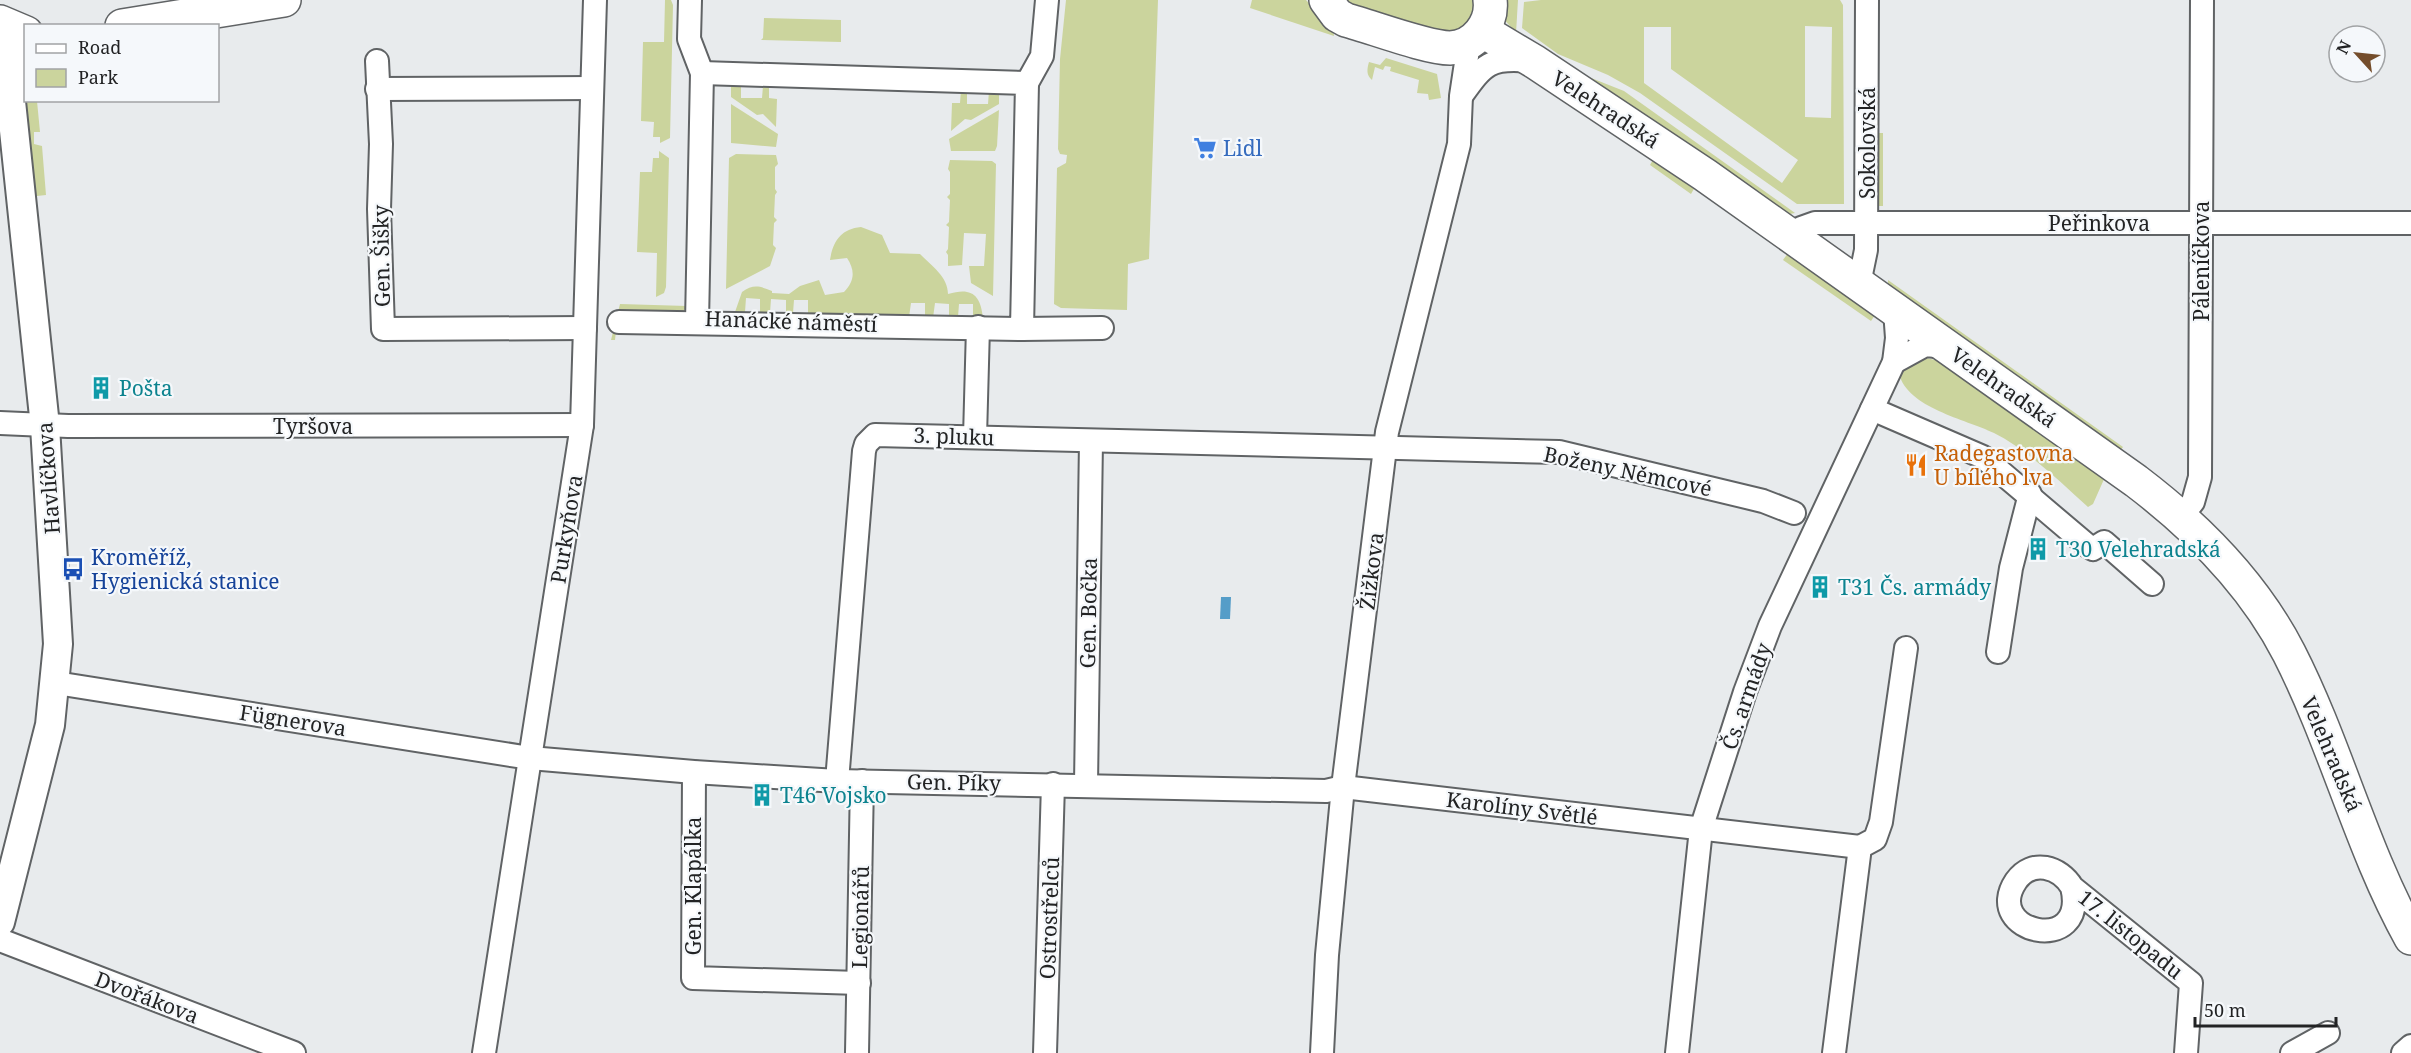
<svg xmlns="http://www.w3.org/2000/svg" width="2411" height="1053" viewBox="0 0 2411 1053" font-family="'Noto Serif',serif">
<style>
.green{fill:#cbd49d;fill-rule:evenodd}
.water{fill:#559dc8}
.lines{fill:none;stroke-linecap:round;stroke-linejoin:round}
.minor-casing{stroke:#606365;stroke-width:26}
.tertiary-casing{stroke:#606365;stroke-width:32}
.secondary-casing{stroke:#606365;stroke-width:36}
.minor{stroke:#fff;stroke-width:22}
.tertiary{stroke:#fff;stroke-width:28}
.secondary{stroke:#fff;stroke-width:33}
.labels{text-anchor:middle;dominant-baseline:central;stroke-width:4.5;stroke-linejoin:round;paint-order:stroke}
.street-label{font-size:21px;fill:#222324;stroke:#f5f8fb}
.shop-label{font-size:21px;fill:#366cbe;stroke:#f5f8fb;text-anchor:start}
.culture-label{font-size:21px;fill:#0d838f;stroke:#f5f8fb;text-anchor:start}
.food-label{font-size:21px;fill:#c56008;stroke:#f5f8fb;text-anchor:start}
.transit-label{font-size:21px;fill:#164399;stroke:#f5f8fb;text-anchor:start}
</style>
<rect width="100%" height="100%" fill="#e8ebed"/>
<!-- green -->
<g class="green">
<polygon points="665,0 671,0 673,5 670,138 660,143 660,137 653,137 654,122 641,121 643,42 664,42"/>
<polygon points="1066,0 1158,0 1149,259 1128,264 1127,310 1061,308 1054,304 1057,168 1066,163 1067,155 1060,154 1058,149 1060,59"/>
<polygon points="1252,0 1306,0 1333,29 1334,36 1250,8"/>
<polygon points="1339,0 1479,0 1473,24 1443,36"/>
<polygon points="1502,0 1518,0 1516,33 1502,17"/>
<path d="M1541,0h299l3,5 1,199h-47l-157,-111 -32,-18 -50,-21 -36,-26 2,-26zM1805,26l27,1 -1,91 -26,-1zM1644,27h27v42l127,91 -16,23 -138,-100z"/>
<polygon points="764,18 841,20 841,42 761,40 763,38"/>
<path d="M1386,58l51,16 4,24 -12,2 -1,-6 -11,-1 2,-13 -29,-9 1,-4 -6,-1 -2,4 -8,-3 -3,13c-6,-5 -5,-11 -3,-18l11,3z"/>
<polygon points="1571,70 1624,91 1795,213 1785,215"/>
<polygon points="731,83 741,85 741,98 762,98 763,86 769,86 769,98 777,99 776,127 763,114 757,115 731,97"/>
<polygon points="961,90 967,90 967,104 988,104 989,91 999,91 999,104 971,120 965,119 951,131 952,103 960,103"/>
<polygon points="25,94 26,100 37,101 40,132 34,132 34,144 42,146 46,195 37,196 37,200 34,200 23,95"/>
<polygon points="731,104 778,134 776,147 731,143"/>
<polygon points="999,110 997,146 995,151 951,151 949,139"/>
<rect x="1877" y="133" width="6" height="73"/>
<polygon points="659,151 669,158 666,287 664,293 656,297 657,253 637,252 640,172 652,172 653,158 659,158"/>
<polygon points="736,154 776,155 778,164 775,167 775,189 777,192 775,195 774,217 777,220 774,223 773,245 776,248 770,266 726,289 729,158"/>
<polygon points="1654,158 1695,187 1691,194 1650,165"/>
<polygon points="950,160 992,161 996,164 993,296 971,283 969,266 984,266 986,234 964,233 962,265 948,266 948,255 946,252 948,249 949,227 946,225 949,222 950,200 947,197 950,194 950,172 948,169"/>
<path d="M861,227l21,8 8,18 30,1c12,12 28,23 28,40 23,-7 33,0 35,25l-10,-2v-13h-14l-1,13 -9,1v-14l-14,-1 -2,15 -8,-2v-13h-14l-2,14 -101,-3v-14h-14l-1,13h-7v-13l-15,-1 -1,14h-10v-14l-14,-1 -1,14h-10l7,-20c11,-8 18,-6 30,-1v2l17,1 11,-8 19,-6 6,15 19,-3c11,-11 11,-22 3,-34l-17,2c3,-19 11,-31 31,-33z"/>
<polygon points="1788,253 1875,315 1871,321 1783,260"/>
<polygon points="1888,280 2123,447 2120,451 1888,287"/>
<polygon points="620,304 687,306 681,314 616,331 615,340 611,340"/>
<path d="M1926,358l14,3 165,116 -12,27 -5,3c-29,-26 -60,-57 -94,-74 -29,-14 -86,-25 -95,-59l7,-6z"/>
</g>
<!-- water -->
<polygon class="water" points="1221,597 1231,597 1230,619 1220,619"/>
<g class="lines">
<!-- minor casing -->
<g class="minor-casing">
<g id="minor">
<polyline points="690,0 689,39 702,73 697,322"/>
<polyline points="377,61 381,144 379,209 383,329 585,328"/>
<polyline points="1027,83 1042,56 1047,0"/>
<polyline points="377,89 592,88"/>
<path d="M1462,95c22,-31 28,-38 68,-34"/>
<polyline points="1791,237 1801,228 1815,223 2411,223"/>
<polyline points="1859,284 1866,250 1867,0"/>
<polyline points="619,322 1022,329 1027,83 702,73"/>
<polyline points="1022,329 1102,328"/>
<polyline points="1894,362 1925,345 1948,347"/>
<polyline points="1872,409 1983,457 2088,546 2093,549 2104,542 2152,584"/>
<polyline points="0,423 68,426 582,425"/>
<polyline points="975,437 978,327"/>
<polyline points="2181,517 2193,502 2200,477 2202,0"/>
<polyline points="1998,652 2011,568 2030,494"/>
<polyline points="56,683 530,758 694,772 837,781 1326,791 1343,787 1860,847"/>
<polyline points="694,772 693,978 859,983"/>
<polyline points="837,781 864,451 866,444 875,435 1559,452 1763,501 1794,513"/>
<polyline points="1086,784 1091,441"/>
<path d="M2072,887c17,70 -91,46 -56,-6 16,-23 44,-14 56,6l119,96 -5,70"/>
<polyline points="0,940 294,1053"/>
<polyline points="484,1053 582,425 595,0"/>
<polyline points="857,1053 862,781"/>
<polyline points="1045,1053 1053,784"/>
<polyline points="1322,1053 1327,955 1343,787 1387,432 1459,144 1461,96 1469,43"/>
<polyline points="1677,1053 1701,829 1745,692 1770,626 1894,362 1897,338 1895,310"/>
<polyline points="1834,1053 1860,847 1875,839 1881,822 1906,648"/>
<polyline points="2292,1053 2328,1033"/>
<polyline points="2403,1053 2411,1046"/>
</g>
</g>
<!-- tertiary casing -->
<g class="tertiary-casing">
<polyline id="tertiary" points="0,922 50,725 58,644 45,426 10,92 10,63 16,29"/>
</g>
<!-- secondary casing -->
<g class="secondary-casing">
<g id="secondary">
<path d="M1326,0l11,15 9,5c26,7 81,28 104,28 25,-1 43,-25 40,-48"/>
<polyline points="0,22 26,33"/>
<polyline points="122,26 284,0"/>
<path d="M1483,31l52,31 170,113 431,306c62,47 117,102 153,172 47,92 72,195 122,285"/>
</g>
</g>
<!-- minor -->
<use href="#minor" class="minor"/>
<!-- tertiary -->
<use href="#tertiary" class="tertiary"/>
<!-- secondary -->
<use href="#secondary" class="secondary"/>
</g>
<!-- icons -->
<defs>
<g id="supermarket-bare" transform="scale(1.8)"><path d="M-6-5.5h2.5l.6 2H6L4.5 2H-2.5L-4.4-4H-6ZM-1.5 3.2a1.3 1.3 0 1 0 .1 0ZM3 3.2a1.3 1.3 0 1 0 .1 0Z" fill="#3f7fe0" stroke="#f5f8fb" stroke-width="2.5" paint-order="stroke"/></g>
<g id="building-bare" transform="scale(1.8)"><path d="M-4-6H4V6H1V3H-1V6H-4ZM-2.5-4.3h1.7v1.8h-1.7ZM.8-4.3h1.7v1.8H.8ZM-2.5-1h1.7V.8h-1.7ZM.8-1h1.7V.8H.8Z" fill="#0f9aa8" stroke="#f5f8fb" stroke-width="2.5" paint-order="stroke"/></g>
<g id="restaurant-bare" transform="scale(1.8)"><path d="M-5-6h1v4h1v-4h1v4h1v-4h1v5L-1.5 .5V6h-2V.5L-5-1ZM5-6V6H3V1.5H1.5Q1.5-4 5-6Z" fill="#e8710a" stroke="#f5f8fb" stroke-width="2.5" paint-order="stroke"/></g>
<g id="bus-bare" transform="scale(1.8)"><path d="M-5-6H5V4H4V6H2V4H-2V6H-4V4H-5ZM-3.5-4V0h7V-4ZM-3.5 1.2v1.5H-2V1.2ZM2 1.2v1.5H3.5V1.2Z" fill="#1a4fb4" stroke="#f5f8fb" stroke-width="2.5" paint-order="stroke"/></g>
</defs>
<g fill-rule="evenodd">
<use href="#supermarket-bare" x="1205" y="148"/>
<use href="#building-bare" x="101" y="388"/>
<use href="#restaurant-bare" x="1916" y="465"/>
<use href="#building-bare" x="2038" y="549"/>
<use href="#bus-bare" x="73" y="569"/>
<use href="#building-bare" x="1820" y="587"/>
<use href="#building-bare" x="762" y="795"/>
</g>
<g class="labels">
<!-- street labels -->
<g class="street-label">
<text transform="translate(1606 109) rotate(33)">Velehradská</text>
<text transform="translate(1867 143) rotate(-90)">Sokolovská</text>
<text x="2099" y="223">Peřinkova</text>
<text transform="translate(381 256) rotate(-91)">Gen. Šišky</text>
<text transform="translate(2201 261) rotate(-90)">Páleníčkova</text>
<text transform="translate(791 321) rotate(2)">Hanácké náměstí</text>
<text transform="translate(2004 387) rotate(35)">Velehradská</text>
<text x="313" y="426">Tyršova</text>
<text transform="translate(954 436) rotate(2)">3. pluku</text>
<text transform="translate(1628 471) rotate(12)">Boženy Němcové</text>
<text transform="translate(48 478) rotate(-94)">Havlíčkova</text>
<text transform="translate(566 529) rotate(-81)">Purkyňova</text>
<text transform="translate(1371 571) rotate(-83)">Žižkova</text>
<text transform="translate(1088 613) rotate(-89)">Gen. Bočka</text>
<text transform="translate(1746 696) rotate(-71)">Čs. armády</text>
<text transform="translate(293 720) rotate(9)">Fügnerova</text>
<text transform="translate(2332 754) rotate(67)">Velehradská</text>
<text transform="translate(954 782) rotate(1)">Gen. Píky</text>
<text transform="translate(1522 808) rotate(7)">Karolíny Světlé</text>
<text transform="translate(693 886) rotate(-90)">Gen. Klapálka</text>
<text transform="translate(860 917) rotate(-89)">Legionářů</text>
<text transform="translate(1049 918) rotate(-88)">Ostrostřelců</text>
<text transform="translate(2131 934) rotate(39)">17. listopadu</text>
<text transform="translate(147 997) rotate(21)">Dvořákova</text>
</g>
<!-- shop labels -->
<g class="shop-label">
<text x="1223" y="148">Lidl</text>
</g>
<!-- culture labels -->
<g class="culture-label">
<text x="119" y="388">Pošta</text>
<text x="2056" y="549">T30 Velehradská</text>
<text x="1838" y="587">T31 Čs. armády</text>
<text x="780" y="795">T46 Vojsko</text>
</g>
<!-- food labels -->
<g class="food-label">
<text x="1934" y="453">Radegastovna<tspan x="1934" dy="24">U bílého lva</tspan></text>
</g>
<!-- transit labels -->
<g class="transit-label">
<text x="91" y="557">Kroměříž,<tspan x="91" dy="24">Hygienická stanice</tspan></text>
</g>
</g>
<!-- legend -->
<rect x="24" y="24" width="195" height="78" fill="#f5f8fb" stroke="#a1a3a5" stroke-width="1.5"/>
<rect x="36" y="44" width="30" height="9" fill="#ffffff" stroke="#a1a3a5" stroke-width="1.5"/>
<text x="78" y="54" font-size="18" fill="#222324">Road</text>
<rect x="36" y="69" width="30" height="18" fill="#cbd49d" stroke="#a1a3a5" stroke-width="1.5"/>
<text x="78" y="84" font-size="18" fill="#222324">Park</text>
<!-- north arrow -->
<g transform="translate(2357 54) rotate(297)"><circle r="28" fill="#f5f8fb" stroke="#a1a3a5" stroke-width="1.5"/>
<path d="M0-4.5L10 22L0 15L-10 22Z" fill="#744d2b"/>
<text y="-9" font-size="16" font-weight="bold" text-anchor="middle" fill="#222324">N</text>
</g>
<!-- scale -->
<path d="M2195 1017v9h141v-9" fill="none" stroke="#222324" stroke-width="3"/>
<text x="2204" y="1017" font-size="18" fill="#222324" stroke="#f5f8fb" stroke-width="4.5" paint-order="stroke">50 m</text>
</svg>
